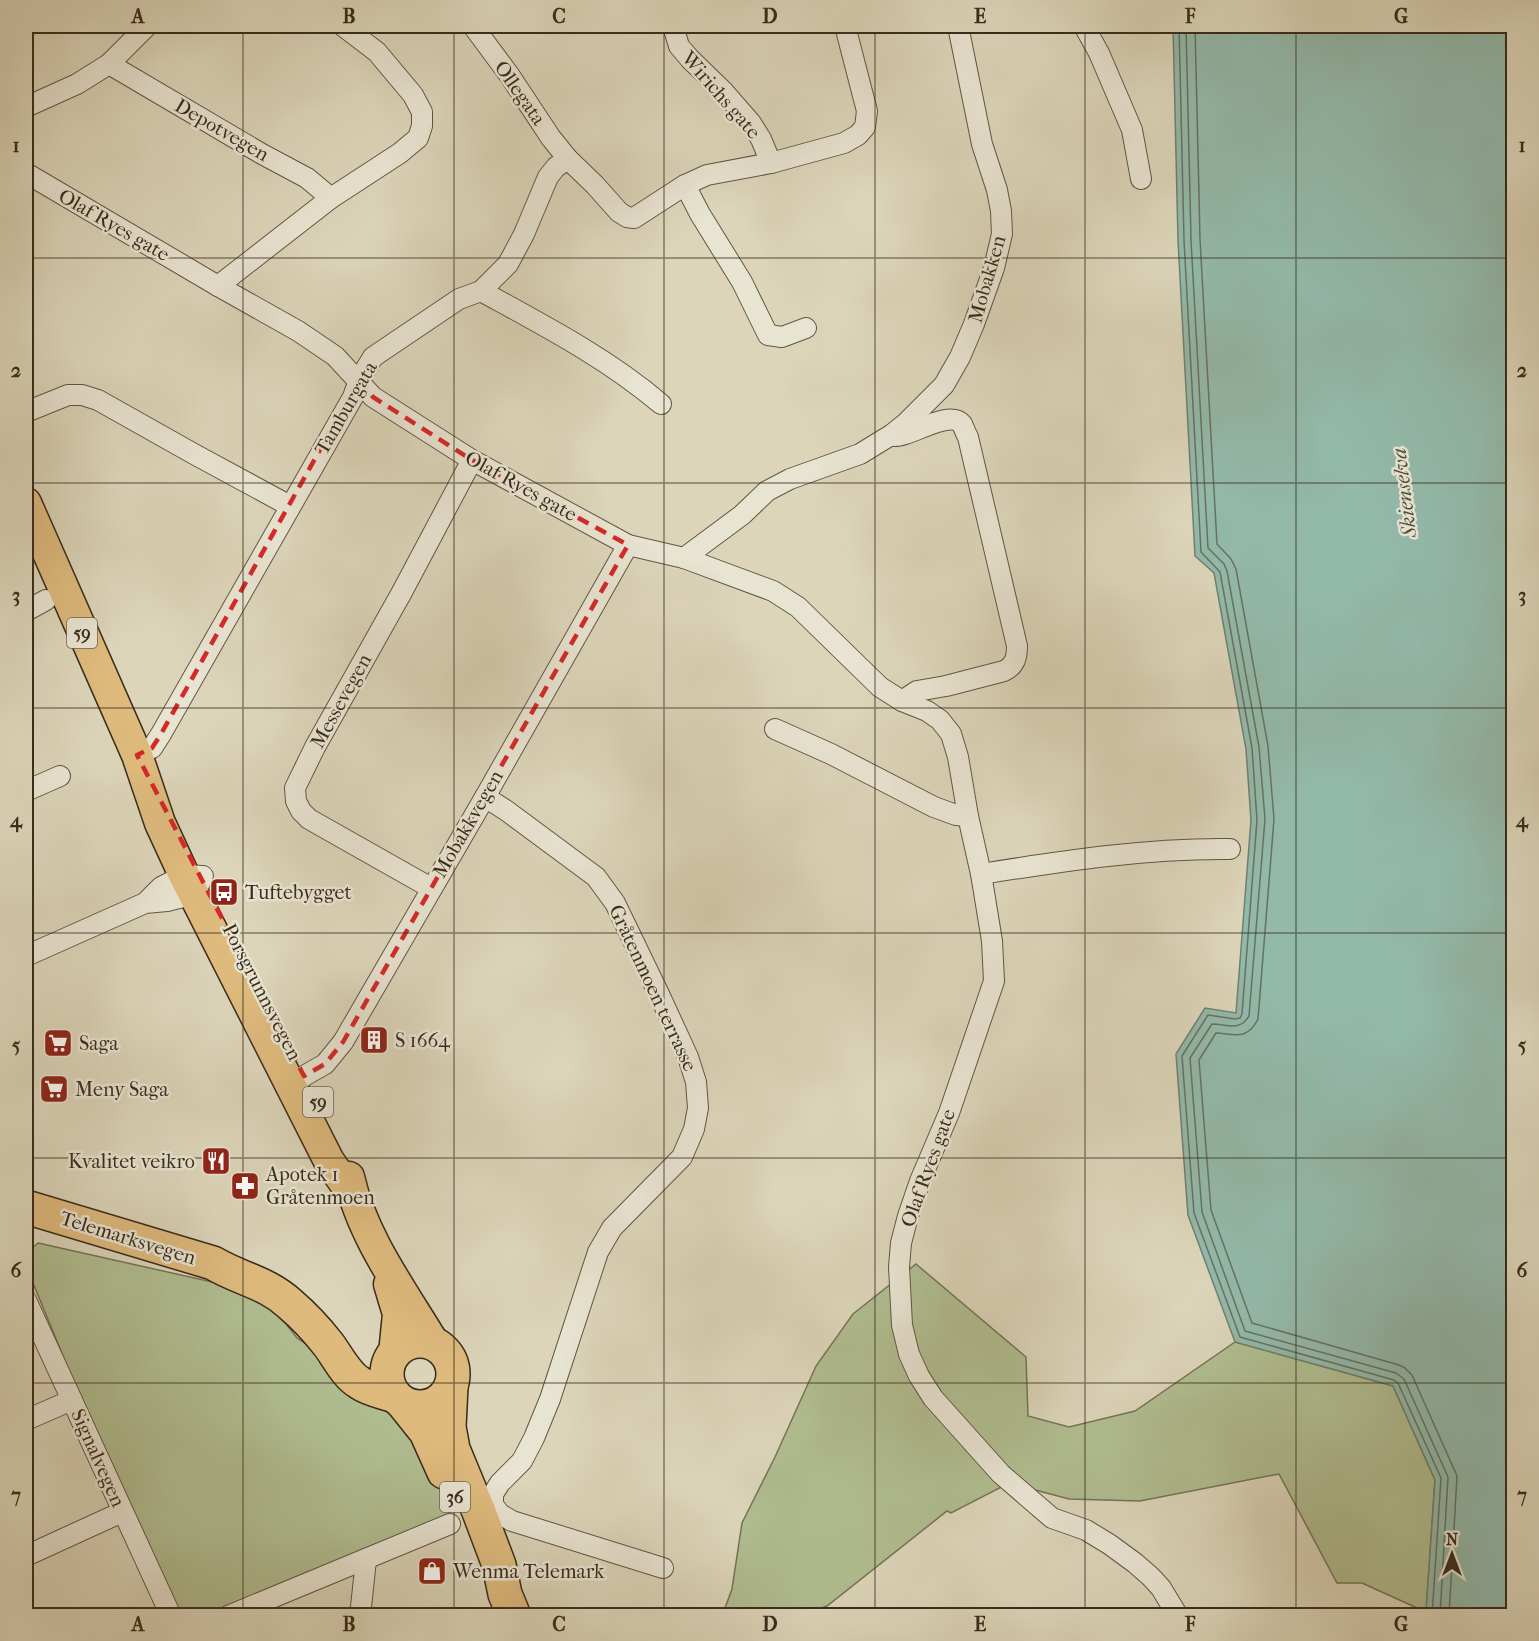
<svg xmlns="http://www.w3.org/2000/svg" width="1539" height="1641" viewBox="0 0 1539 1641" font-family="'IM FELL French Canon',serif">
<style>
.green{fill:#b0bd90;stroke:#747456;stroke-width:1.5}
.water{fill:#93b9aa;stroke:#6f8171;stroke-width:1.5}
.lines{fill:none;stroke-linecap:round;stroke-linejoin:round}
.shore{stroke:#667262;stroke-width:1.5}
.street-casing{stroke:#615643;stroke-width:22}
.primary-casing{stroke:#382c1b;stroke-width:33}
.highway-casing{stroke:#382c1b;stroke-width:36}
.street{stroke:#e8e4d2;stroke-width:20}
.primary{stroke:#deba7d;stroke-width:30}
.highway{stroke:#deba7d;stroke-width:33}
.marked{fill:none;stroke:#d62828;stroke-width:4.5;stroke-dasharray:12 8;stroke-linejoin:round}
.grid{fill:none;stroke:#382c1b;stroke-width:1.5;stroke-opacity:0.55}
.labels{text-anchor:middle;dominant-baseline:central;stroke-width:5;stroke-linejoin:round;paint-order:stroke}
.shield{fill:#e8e4d2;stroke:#6d6352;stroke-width:1.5}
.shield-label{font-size:18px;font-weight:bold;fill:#382c1b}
.street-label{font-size:20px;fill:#382c1b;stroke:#e8e4d2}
.poi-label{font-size:20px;fill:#382c1b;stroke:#e8e4d2;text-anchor:start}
.water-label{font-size:21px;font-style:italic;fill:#4f4f3f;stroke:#e8e4d2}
.neatline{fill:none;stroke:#382c1b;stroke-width:2}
.grid-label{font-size:20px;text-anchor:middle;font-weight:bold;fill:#382c1b}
</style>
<rect width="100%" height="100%" fill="#dcd5ba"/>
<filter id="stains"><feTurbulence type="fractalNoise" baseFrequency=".00333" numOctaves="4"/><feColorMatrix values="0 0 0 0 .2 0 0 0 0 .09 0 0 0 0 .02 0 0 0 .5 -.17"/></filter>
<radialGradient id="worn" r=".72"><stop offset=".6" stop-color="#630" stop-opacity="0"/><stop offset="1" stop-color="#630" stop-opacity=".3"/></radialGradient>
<!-- green -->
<g class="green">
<polygon points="38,1243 248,1290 272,1306 297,1338 320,1353 383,1406 414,1428 446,1492 450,1524 226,1615 171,1615 122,1512 70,1373 26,1266 26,1254"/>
<polygon points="916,1264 1026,1357 1028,1416 1069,1427 1135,1411 1235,1342 1393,1386 1435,1480 1426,1612 1362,1583 1337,1583 1279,1474 1140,1501 1069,1499 1009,1483 951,1513 947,1511 827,1606 802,1615 722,1616 732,1589 742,1523 775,1457 816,1366 853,1314"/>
</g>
<!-- water -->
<polygon class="water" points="1173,26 1513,26 1513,1615 1428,1615 1426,1612 1435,1480 1393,1386 1235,1342 1188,1215 1176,1054 1205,1008 1236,1013 1251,820 1246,749 1214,573 1195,556 1178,240"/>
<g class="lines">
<!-- shore -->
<g class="shore">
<polyline points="1179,26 1184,240 1201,552 1220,572 1252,748 1257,820 1242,1014 1240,1018 1235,1019 1208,1015 1182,1056 1194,1213 1240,1337 1394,1380 1398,1383 1441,1478 1432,1616"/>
<path d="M1186,26l5,214 17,308 16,16 3,7 32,176 6,72 -16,197c-9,16 -23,8 -37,8l-22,34 12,154 43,119 151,42 8,6 44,98 -8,139"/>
<path d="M1195,26l5,213 17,305 14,15 5,10 32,177 6,73 -16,200c-11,22 -23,15 -42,14l-17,27 12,150 41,113 147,42 6,3 7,7 45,101 -8,140"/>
</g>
<!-- street casing -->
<g class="street-casing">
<g id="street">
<polyline points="473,26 510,76 551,138 568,159 595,185 619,212 627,217 634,218 685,185 707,175 771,163 844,143 858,135 865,127 867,111 845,26"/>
<polyline points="673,26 679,46 690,59 724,92 751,123 761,139 771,163"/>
<polyline points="1084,26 1099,53 1132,130 1141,179"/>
<polyline points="109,64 262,154 307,178 331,198"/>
<polyline points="26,107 77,84 109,64 147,26"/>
<polyline points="26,173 218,286 298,331 335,356 373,397 472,460 628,545 684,558 773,591 798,607 880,687 902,701 927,711 940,720 951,734 958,757 968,816 981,874 992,941 994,981 949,1113 920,1181 908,1216 901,1243 899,1267 902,1325 909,1354 919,1376 933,1398 1001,1474 1052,1518 1086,1530 1109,1544 1135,1563 1151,1577 1161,1588 1178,1616"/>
<polyline points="685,185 700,214 742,282 768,335 782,337 806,328"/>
<polyline points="218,286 331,198 400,153 418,138 422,126 422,112 413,95 377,52 343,26"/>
<path d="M481,291c62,34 126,67 180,113"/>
<polyline points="26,412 68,395 82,395 98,400 194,454 290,506"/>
<path d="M894,436c16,1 55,-27 68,-12 2,4 4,10 6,13l49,209c0,11 -2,20 -13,25l-58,15 -29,5 -15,10"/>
<polyline points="684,558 742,515 767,491 790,479 860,454 891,435 906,423 944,385 960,357 974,324 994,268 1002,234 1001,211 997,190 982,144 958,26"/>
<polyline points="26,611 46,600"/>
<polyline points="775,729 831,754 934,807 956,815 968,816"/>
<polyline points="137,755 152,748 161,734 353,397 359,380 373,357 459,299 481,291 508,264 524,234 548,177 556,167 568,159"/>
<polyline points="26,791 60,776"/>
<polyline points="485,797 507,811 596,877 615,903 659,994 688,1057 696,1082 698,1108 694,1129 682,1157 612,1228 598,1252 550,1399 534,1438 522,1461 500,1483 493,1494 493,1505 500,1514 512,1521 663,1568"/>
<path d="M981,874c82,-13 166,-26 249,-25"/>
<polyline points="431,888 309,819 301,811 296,801 295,788 315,747 402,592 472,460"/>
<polyline points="26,956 145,903 167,901 195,894 203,876 184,875 161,887 145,903"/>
<polyline points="291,1087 304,1076 325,1064 343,1042 485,797 628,545"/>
<polyline points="26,1300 171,1616"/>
<polyline points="26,1420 72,1400"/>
<polyline points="26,1556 122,1512"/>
<polyline points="228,1616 450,1524"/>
<polyline points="360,1616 366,1560"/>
</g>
</g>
<!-- primary casing -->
<g class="primary-casing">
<g id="primary">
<polyline points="26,503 137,755 160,823 184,875 329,1161 353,1195"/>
<path d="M349,1177c13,60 55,116 86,168"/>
<polyline points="389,1284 398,1314 394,1354"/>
</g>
</g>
<!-- highway casing -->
<g class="highway-casing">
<g id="highway">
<path d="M26,1207l187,56c27,16 53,19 77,41 14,12 27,26 38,40 10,13 18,31 32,39 10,7 24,9 35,13"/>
<circle cx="420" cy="1374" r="33"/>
<polyline points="451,1386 449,1427 453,1449 479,1512 499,1565 505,1594 514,1616"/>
<polyline points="402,1402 426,1432 444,1472"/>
</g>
</g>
<!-- street -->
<use href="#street" class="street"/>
<!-- primary -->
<use href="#primary" class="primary"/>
<!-- highway -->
<use href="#highway" class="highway"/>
</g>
<!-- marked area -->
<path class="marked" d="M359,380l14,17 99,63 156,85 -285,497 -18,22 -21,12 -167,-321 15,-7 9,-14z"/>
<!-- grid -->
<path class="grid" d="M243,26v1590M454,26v1590M664,26v1590M875,26v1590M1085,26v1590M1296,26v1590M26,258h1488M26,483h1488M26,708h1488M26,933h1488M26,1158h1488M26,1383h1488"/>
<!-- icons -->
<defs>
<g id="bus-square" transform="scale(1.5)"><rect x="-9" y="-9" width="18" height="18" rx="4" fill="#8f2418" stroke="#e8e4d2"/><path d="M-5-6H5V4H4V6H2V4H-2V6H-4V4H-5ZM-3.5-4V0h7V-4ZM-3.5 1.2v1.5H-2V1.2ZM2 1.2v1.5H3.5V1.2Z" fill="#fff"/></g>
<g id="building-square" transform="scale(1.5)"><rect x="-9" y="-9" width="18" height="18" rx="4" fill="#8f2418" stroke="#e8e4d2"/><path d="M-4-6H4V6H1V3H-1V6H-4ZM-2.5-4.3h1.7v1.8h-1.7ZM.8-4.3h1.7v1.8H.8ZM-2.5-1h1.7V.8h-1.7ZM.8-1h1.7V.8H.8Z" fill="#fff"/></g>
<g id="supermarket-square" transform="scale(1.5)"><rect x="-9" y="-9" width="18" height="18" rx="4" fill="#8f2418" stroke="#e8e4d2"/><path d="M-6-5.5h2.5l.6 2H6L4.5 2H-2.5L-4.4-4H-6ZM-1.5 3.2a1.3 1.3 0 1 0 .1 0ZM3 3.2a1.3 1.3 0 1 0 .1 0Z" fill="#fff"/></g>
<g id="restaurant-square" transform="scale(1.5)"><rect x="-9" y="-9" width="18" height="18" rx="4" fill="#8f2418" stroke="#e8e4d2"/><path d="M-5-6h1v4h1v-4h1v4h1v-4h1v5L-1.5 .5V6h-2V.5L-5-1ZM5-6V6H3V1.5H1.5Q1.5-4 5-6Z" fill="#fff"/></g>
<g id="pharmacy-square" transform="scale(1.5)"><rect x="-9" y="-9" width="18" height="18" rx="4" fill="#8f2418" stroke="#e8e4d2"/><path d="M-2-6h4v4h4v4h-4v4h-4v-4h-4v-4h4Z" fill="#fff"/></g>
<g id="shop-square" transform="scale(1.5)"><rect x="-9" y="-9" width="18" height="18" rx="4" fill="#8f2418" stroke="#e8e4d2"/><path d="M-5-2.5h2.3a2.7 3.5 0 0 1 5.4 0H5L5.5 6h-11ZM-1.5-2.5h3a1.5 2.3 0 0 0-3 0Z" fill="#fff"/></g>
</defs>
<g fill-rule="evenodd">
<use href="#bus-square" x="224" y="892"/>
<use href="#building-square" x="374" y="1040"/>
<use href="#supermarket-square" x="58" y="1043"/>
<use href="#supermarket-square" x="54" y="1089"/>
<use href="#restaurant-square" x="216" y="1161"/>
<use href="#pharmacy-square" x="245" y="1186"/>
<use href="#shop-square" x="432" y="1571"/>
</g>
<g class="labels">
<!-- shield labels -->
<g class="shield">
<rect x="67" y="618" width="30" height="30" rx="4.5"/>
<rect x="303" y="1087" width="30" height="30" rx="4.5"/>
<rect x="440" y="1482" width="30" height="30" rx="4.5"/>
</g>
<g class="shield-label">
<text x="82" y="633">59</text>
<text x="318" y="1102">59</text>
<text x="455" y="1497">36</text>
</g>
<!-- street labels -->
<g class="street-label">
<text transform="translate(520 93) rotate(55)">Ollegata</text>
<text transform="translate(721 95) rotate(49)">Wirichs gate</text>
<text transform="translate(222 130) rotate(30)">Depotvegen</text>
<text transform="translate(114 225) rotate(30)">Olaf Ryes gate</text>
<text transform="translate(987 279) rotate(-74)">Mobakken</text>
<text transform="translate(346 408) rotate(-60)">Tamburgata</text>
<text transform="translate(521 486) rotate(29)">Olaf Ryes gate</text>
<text transform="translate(341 701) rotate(-61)">Messevegen</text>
<text transform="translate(468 824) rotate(-60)">Mobakkvegen</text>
<text transform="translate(653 988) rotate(65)">Gråtenmoen terrasse</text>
<text transform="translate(262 992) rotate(63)">Porsgrunnsvegen</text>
<text transform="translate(928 1168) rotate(-70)">Olaf Ryes gate</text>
<text transform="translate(128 1238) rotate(17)">Telemarksvegen</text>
<text transform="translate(98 1458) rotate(66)">Signalvegen</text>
</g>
<!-- poi labels -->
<g class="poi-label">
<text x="245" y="892">Tuftebygget</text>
<text x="395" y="1040">S 1664</text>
<text x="79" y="1043">Saga</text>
<text x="75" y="1089">Meny Saga</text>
<text x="195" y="1161" text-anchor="end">Kvalitet veikro</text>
<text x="266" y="1174">Apotek 1<tspan x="266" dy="23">Gråtenmoen</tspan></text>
<text x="453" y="1571">Wenma Telemark</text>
</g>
<!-- water labels -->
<g class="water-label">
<text transform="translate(1404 493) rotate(-97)">Skienselva</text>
</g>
</g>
<!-- margin -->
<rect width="1539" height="1641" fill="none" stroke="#dcd5ba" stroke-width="66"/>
<!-- north arrow -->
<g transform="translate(1452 1554)" stroke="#e8e4d2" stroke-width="4.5" paint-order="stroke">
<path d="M0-4.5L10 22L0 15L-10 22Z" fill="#382c1b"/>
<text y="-9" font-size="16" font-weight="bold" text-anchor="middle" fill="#382c1b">N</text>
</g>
<rect x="33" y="33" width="1473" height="1575" class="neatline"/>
<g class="grid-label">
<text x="138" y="23">A</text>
<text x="349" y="23">B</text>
<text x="559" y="23">C</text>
<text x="770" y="23">D</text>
<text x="980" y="23">E</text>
<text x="1190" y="23">F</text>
<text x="1401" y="23">G</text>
<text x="16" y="152">1</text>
<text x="1522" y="152">1</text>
<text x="16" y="377">2</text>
<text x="1522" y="377">2</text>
<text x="16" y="602">3</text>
<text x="1522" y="602">3</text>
<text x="16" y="827">4</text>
<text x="1522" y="827">4</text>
<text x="16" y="1052">5</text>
<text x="1522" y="1052">5</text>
<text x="16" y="1277">6</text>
<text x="1522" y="1277">6</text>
<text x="16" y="1502">7</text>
<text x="1522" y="1502">7</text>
<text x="138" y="1631">A</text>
<text x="349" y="1631">B</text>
<text x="559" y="1631">C</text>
<text x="770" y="1631">D</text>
<text x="980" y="1631">E</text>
<text x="1190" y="1631">F</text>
<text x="1401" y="1631">G</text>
</g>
<rect width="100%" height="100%" filter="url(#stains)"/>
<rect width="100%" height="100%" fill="url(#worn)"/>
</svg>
